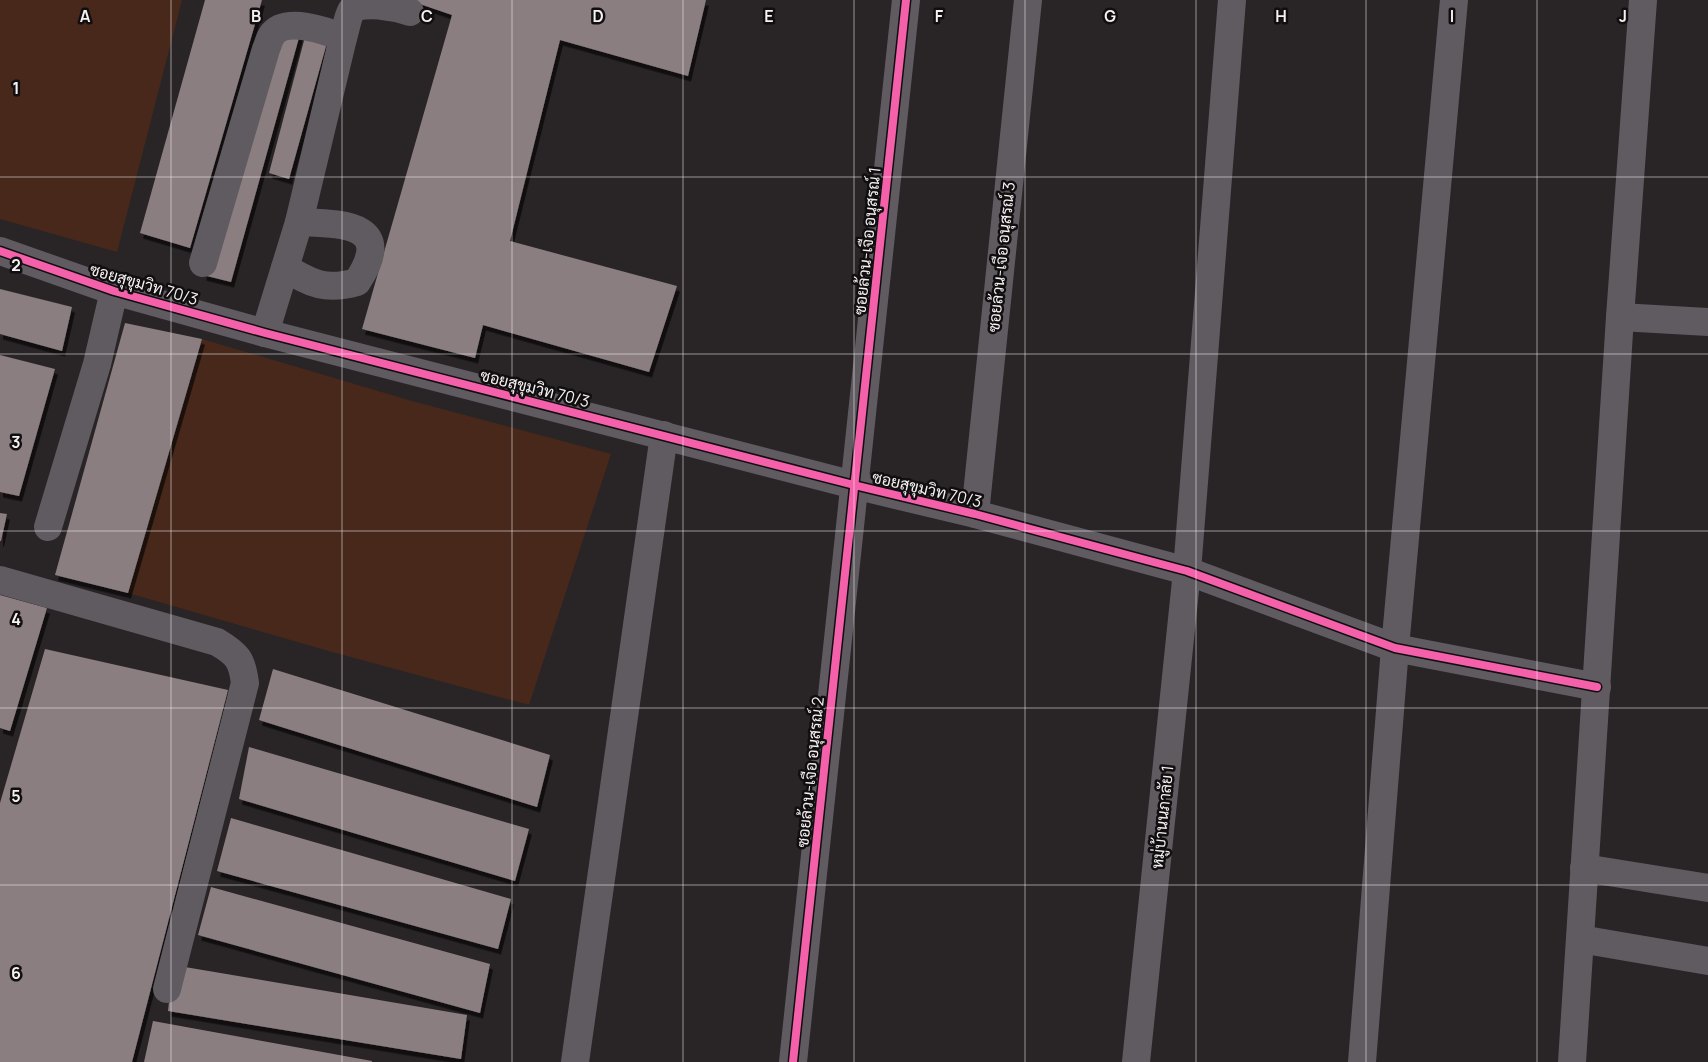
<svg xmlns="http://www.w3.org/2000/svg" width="1708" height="1062" viewBox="0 0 1708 1062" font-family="Manrope,Sarabun,sans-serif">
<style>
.green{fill:#47281b}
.building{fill:#8b7e80;filter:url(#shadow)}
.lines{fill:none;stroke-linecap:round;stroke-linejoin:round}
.minor{stroke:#605b61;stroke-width:28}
.cycleway-casing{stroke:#110e0f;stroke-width:11}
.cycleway{stroke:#f560ab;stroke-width:8}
.grid{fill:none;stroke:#f6f1f3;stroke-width:1;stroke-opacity:0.55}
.labels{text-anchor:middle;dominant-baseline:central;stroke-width:5;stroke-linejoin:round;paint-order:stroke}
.street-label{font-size:16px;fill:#f6f1f3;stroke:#110e0f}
.grid-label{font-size:16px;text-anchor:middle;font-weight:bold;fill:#f6f1f3;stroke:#110e0f;stroke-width:5;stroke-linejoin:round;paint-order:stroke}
</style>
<defs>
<filter id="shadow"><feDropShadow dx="3" dy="5.5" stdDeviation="0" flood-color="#0009"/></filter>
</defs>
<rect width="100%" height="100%" fill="#292426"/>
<!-- green -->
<g class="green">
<polygon points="0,0 182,0 117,252 0,219"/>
<polygon points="202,339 412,401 611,454 529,705 332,652 128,593"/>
</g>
<!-- building -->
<g class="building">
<polygon points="205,0 262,0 190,248 140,233"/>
<polygon points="408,0 706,0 688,76 560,40 510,241 677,286 649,372 483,325 475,358 362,329 452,15"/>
<polygon points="306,33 328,39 289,179 269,173"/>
<polygon points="300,34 231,282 203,275 277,35"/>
<polygon points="0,289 72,307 62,351 0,334"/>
<polygon points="125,323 202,339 128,593 55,575"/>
<polygon points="0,355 55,369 19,496 0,492"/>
<polygon points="0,513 7,514 1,541 0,541"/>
<polygon points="0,595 47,608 10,731 0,728"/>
<polygon points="45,649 228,690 132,1062 0,1062 0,803"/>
<polygon points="273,669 550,755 537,807 259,720"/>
<polygon points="249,747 529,829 515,881 239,799"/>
<polygon points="231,818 511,899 498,949 217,871"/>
<polygon points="211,887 490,964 480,1013 198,935"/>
<polygon points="173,965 467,1015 461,1059 168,1011"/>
<polygon points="153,1021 372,1061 372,1062 144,1062"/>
</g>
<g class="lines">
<!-- minor -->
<g class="minor">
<path d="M343,38c3,-9 4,-19 8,-27 11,-11 44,-4 59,1"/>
<polyline points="0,251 114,291 265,333 854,485 975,514 1187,571 1395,648 1597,687"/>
<path d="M203,263l63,-214c2,-4 3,-10 6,-14 13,-19 55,-4 71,3l-44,184 -34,111"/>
<path d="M285,268c28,16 40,23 72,14 39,-59 -15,-58 -58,-60"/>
<polyline points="1620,317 1708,322"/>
<polyline points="975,514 1028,0"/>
<polyline points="48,527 97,364 114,291"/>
<path d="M0,580l217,62c20,12 25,17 28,41l-78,306"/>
<polyline points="1584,868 1708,888"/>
<polyline points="1580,939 1708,961"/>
<polyline points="575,1062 664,435"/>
<polyline points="793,1062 906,0"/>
<polyline points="1136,1062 1187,571 1232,0"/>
<polyline points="1362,1062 1395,648 1454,0"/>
<polyline points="1572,1062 1620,317 1643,0"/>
</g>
<!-- cycleway casing -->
<g class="cycleway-casing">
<g id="cycleway">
<polyline points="0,251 114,291 265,333 854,485 975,514 1187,571 1395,648 1597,687"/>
<polyline points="793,1062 906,0"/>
</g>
</g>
<!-- cycleway -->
<use href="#cycleway" class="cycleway"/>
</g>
<!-- grid -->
<path class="grid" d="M171,0v1062M342,0v1062M512,0v1062M683,0v1062M854,0v1062M1025,0v1062M1196,0v1062M1366,0v1062M1537,0v1062M0,177h1708M0,354h1708M0,531h1708M0,708h1708M0,885h1708"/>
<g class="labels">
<!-- street labels -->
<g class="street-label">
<text transform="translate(867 241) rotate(-84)">ซอยล้วน-เจือ อนุสรณ์ 1</text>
<text transform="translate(1001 257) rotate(-84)">ซอยล้วน-เจือ อนุสรณ์ 3</text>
<text transform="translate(144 284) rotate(16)">ซอยสุขุมวิท 70/3</text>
<text transform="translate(535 388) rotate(14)">ซอยสุขุมวิท 70/3</text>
<text transform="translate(927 489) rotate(13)">ซอยสุขุมวิท 70/3</text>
<text transform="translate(810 772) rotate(-84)">ซอยล้วน-เจือ อนุสรณ์ 2</text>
<text transform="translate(1162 817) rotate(-84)">หมู่บ้านนภาลัย 1</text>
</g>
</g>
<g class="grid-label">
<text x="85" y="22">A</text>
<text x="256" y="22">B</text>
<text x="427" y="22">C</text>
<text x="598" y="22">D</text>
<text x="769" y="22">E</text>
<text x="939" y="22">F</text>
<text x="1110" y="22">G</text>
<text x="1281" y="22">H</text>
<text x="1452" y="22">I</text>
<text x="1623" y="22">J</text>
<text x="16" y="94">1</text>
<text x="16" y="271">2</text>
<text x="16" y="448">3</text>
<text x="16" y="625">4</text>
<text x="16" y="802">5</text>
<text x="16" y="979">6</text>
</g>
</svg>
